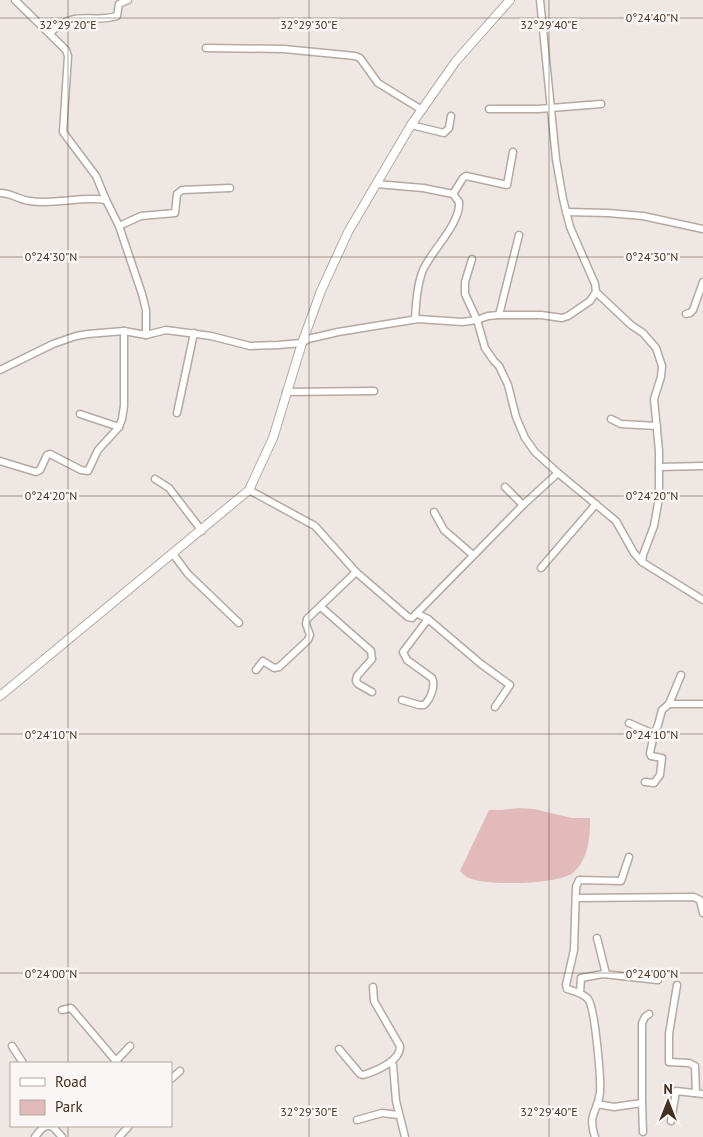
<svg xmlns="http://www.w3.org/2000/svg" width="703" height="1137" viewBox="0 0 703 1137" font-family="'PT Sans',sans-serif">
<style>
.green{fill:#e2baba}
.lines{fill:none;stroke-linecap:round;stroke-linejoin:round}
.minor-casing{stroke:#b5a9a1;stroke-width:9}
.tertiary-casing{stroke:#b5a9a1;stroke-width:10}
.minor{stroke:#fff;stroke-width:6}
.tertiary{stroke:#fff;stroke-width:8}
.ticks{fill:none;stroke:#433020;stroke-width:1;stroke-opacity:0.45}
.ticks-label{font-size:12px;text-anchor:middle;fill:#433020;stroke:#faf6f5;stroke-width:5;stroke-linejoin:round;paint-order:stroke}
</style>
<rect width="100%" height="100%" fill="#efe7e3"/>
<!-- green -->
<path class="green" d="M519,808l15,1 38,9h18c0,19 -1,40 -16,54 -15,13 -87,14 -105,6 -3,-1 -7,-5 -9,-7l29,-61h11z"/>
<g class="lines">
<!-- minor casing -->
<g class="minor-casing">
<g id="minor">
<polyline points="15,0 66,50 68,56 63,132 96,176 106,200 119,226 142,294 146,310 146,335"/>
<path d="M50,33c27,-25 39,-9 67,-17l2,-12 9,-4"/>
<polyline points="206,48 284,49 355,56 360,58 378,83 422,110"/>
<polyline points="489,109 538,109 601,104"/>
<polyline points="411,125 444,133 449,128 451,116"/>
<path d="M376,184l47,4 30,6 6,8c2,21 -27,48 -36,68 -6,15 -7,33 -8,49"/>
<path d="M0,193c12,0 19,7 30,8 25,4 51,-5 76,-1"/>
<polyline points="453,194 463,178 466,176 507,185 513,152"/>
<polyline points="566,212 608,213 643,216 703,229"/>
<polyline points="119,226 141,216 175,213 177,194 182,190 230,188"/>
<polyline points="472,259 465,282 465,294 477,320 485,348 494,361 499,366 508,385 516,417 525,438 535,452 558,473 616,521 634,553 642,562 703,600"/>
<polyline points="596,292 631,325 643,333 656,348 662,366 661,377 654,399 659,451 659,498 654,526 643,555 642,562"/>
<polyline points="686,314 690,313 693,310 703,282"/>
<polyline points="499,315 519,235"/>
<polyline points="0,370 53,344 76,336 88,334 124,331 146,335 166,330 211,336 250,346 278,345 302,343 308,339 338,332 418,319 462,322 477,320 488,316 499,315 541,315 562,318 568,316 590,301 596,292 595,284 570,227 563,199 556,159 540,0"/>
<polyline points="286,392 374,391"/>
<polyline points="177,413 194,333"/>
<polyline points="80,414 119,427"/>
<polyline points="611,419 621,424 657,426"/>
<polyline points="0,461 36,472 40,470 47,455 50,454 81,470 88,471 98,450 119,427 122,419 124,406 124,331"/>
<polyline points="659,467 703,466"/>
<polyline points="155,479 169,488 202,531"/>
<polyline points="505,487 523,505"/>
<polyline points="249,490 315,526 356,572 408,617 412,618 523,505 558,473"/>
<polyline points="434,512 444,530 473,555"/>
<polyline points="173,554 188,574 239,623"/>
<polyline points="541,568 596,504"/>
<polyline points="321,607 371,651 372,659 357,676 356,681 358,684 372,692"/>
<polyline points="416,614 418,614 428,619 481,664 510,685 495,707"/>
<polyline points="256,670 263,661 274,668 279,667 308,640 310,635 306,624 307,619 356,572"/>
<polyline points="681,675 669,704 703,704"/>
<path d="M402,700l17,5h5c6,-5 12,-19 8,-27l-25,-18 -4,-8 25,-33"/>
<polyline points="629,723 654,734"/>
<polyline points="645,782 654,783 660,775 662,758 651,756 650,753 654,734 658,725 662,710 669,704"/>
<polyline points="576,898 694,897 700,900 703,913"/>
<polyline points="597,938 606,974"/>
<polyline points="677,985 669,1034 669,1062 689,1063 695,1066 696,1093"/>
<polyline points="580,993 581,978 603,974 658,980"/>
<polyline points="62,1010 71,1008 116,1061 114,1063"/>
<polyline points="12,1046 23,1063"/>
<path d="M339,1049l21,25 3,1c13,-4 38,-14 37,-29l-26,-45 -1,-14"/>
<polyline points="118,1063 116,1061 130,1046"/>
<polyline points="391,1063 393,1065 396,1101 405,1137"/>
<polyline points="171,1079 180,1071"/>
<polyline points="642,1103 643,1132"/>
<polyline points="597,1104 614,1107 642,1103 642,1023 645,1017 649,1014"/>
<polyline points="357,1120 382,1113 398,1115"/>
<polyline points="671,1121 676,1091 703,1094"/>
<polyline points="55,1126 53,1127 62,1137"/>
<path d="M35,1137c5,-6 9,-14 18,-10"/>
<polyline points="119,1137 129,1126"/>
<path d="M595,1137c-8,-25 3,-24 5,-45 1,-13 -5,-85 -12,-93 -5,-6 -14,-8 -21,-10l-1,-4 8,-35 2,-63 3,-7 42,1 8,-24"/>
</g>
</g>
<!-- tertiary casing -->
<g class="tertiary-casing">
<polyline id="tertiary" points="0,696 249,490 273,438 302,343 321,291 348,232 411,125 456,61 510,0"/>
</g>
<!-- minor -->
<use href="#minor" class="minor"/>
<!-- tertiary -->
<use href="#tertiary" class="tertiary"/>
</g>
<!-- ticks -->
<path class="ticks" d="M68,0v1063M309,0v1137M549,0v1137M0,18h703M0,257h703M0,496h703M0,734h703M0,973h703M68,1126v11"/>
<g class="ticks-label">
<text x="652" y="22">0°24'40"N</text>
<text x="68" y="29">32°29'20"E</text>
<text x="309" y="29">32°29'30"E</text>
<text x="549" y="29">32°29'40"E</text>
<text x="51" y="261">0°24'30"N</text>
<text x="652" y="261">0°24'30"N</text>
<text x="51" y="500">0°24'20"N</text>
<text x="652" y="500">0°24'20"N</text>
<text x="51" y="739">0°24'10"N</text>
<text x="652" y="739">0°24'10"N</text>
<text x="51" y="978">0°24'00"N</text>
<text x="652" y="978">0°24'00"N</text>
<text x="309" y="1116">32°29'30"E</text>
<text x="549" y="1116">32°29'40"E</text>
</g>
<!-- legend -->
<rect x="10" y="1062" width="162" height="65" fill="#faf6f5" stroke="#b1a7a0"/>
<rect x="20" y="1078" width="25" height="8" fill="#ffffff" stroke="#b1a7a0"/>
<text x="55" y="1087" font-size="15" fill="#433020">Road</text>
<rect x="20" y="1100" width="25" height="15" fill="#e2baba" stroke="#b1a7a0"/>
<text x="55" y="1112" font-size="15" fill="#433020">Park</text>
<!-- north arrow -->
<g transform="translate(668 1102)" stroke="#faf6f5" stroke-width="4" paint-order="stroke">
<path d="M0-4L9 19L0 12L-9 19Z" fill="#433020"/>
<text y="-8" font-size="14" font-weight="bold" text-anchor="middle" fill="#433020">N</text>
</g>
</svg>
